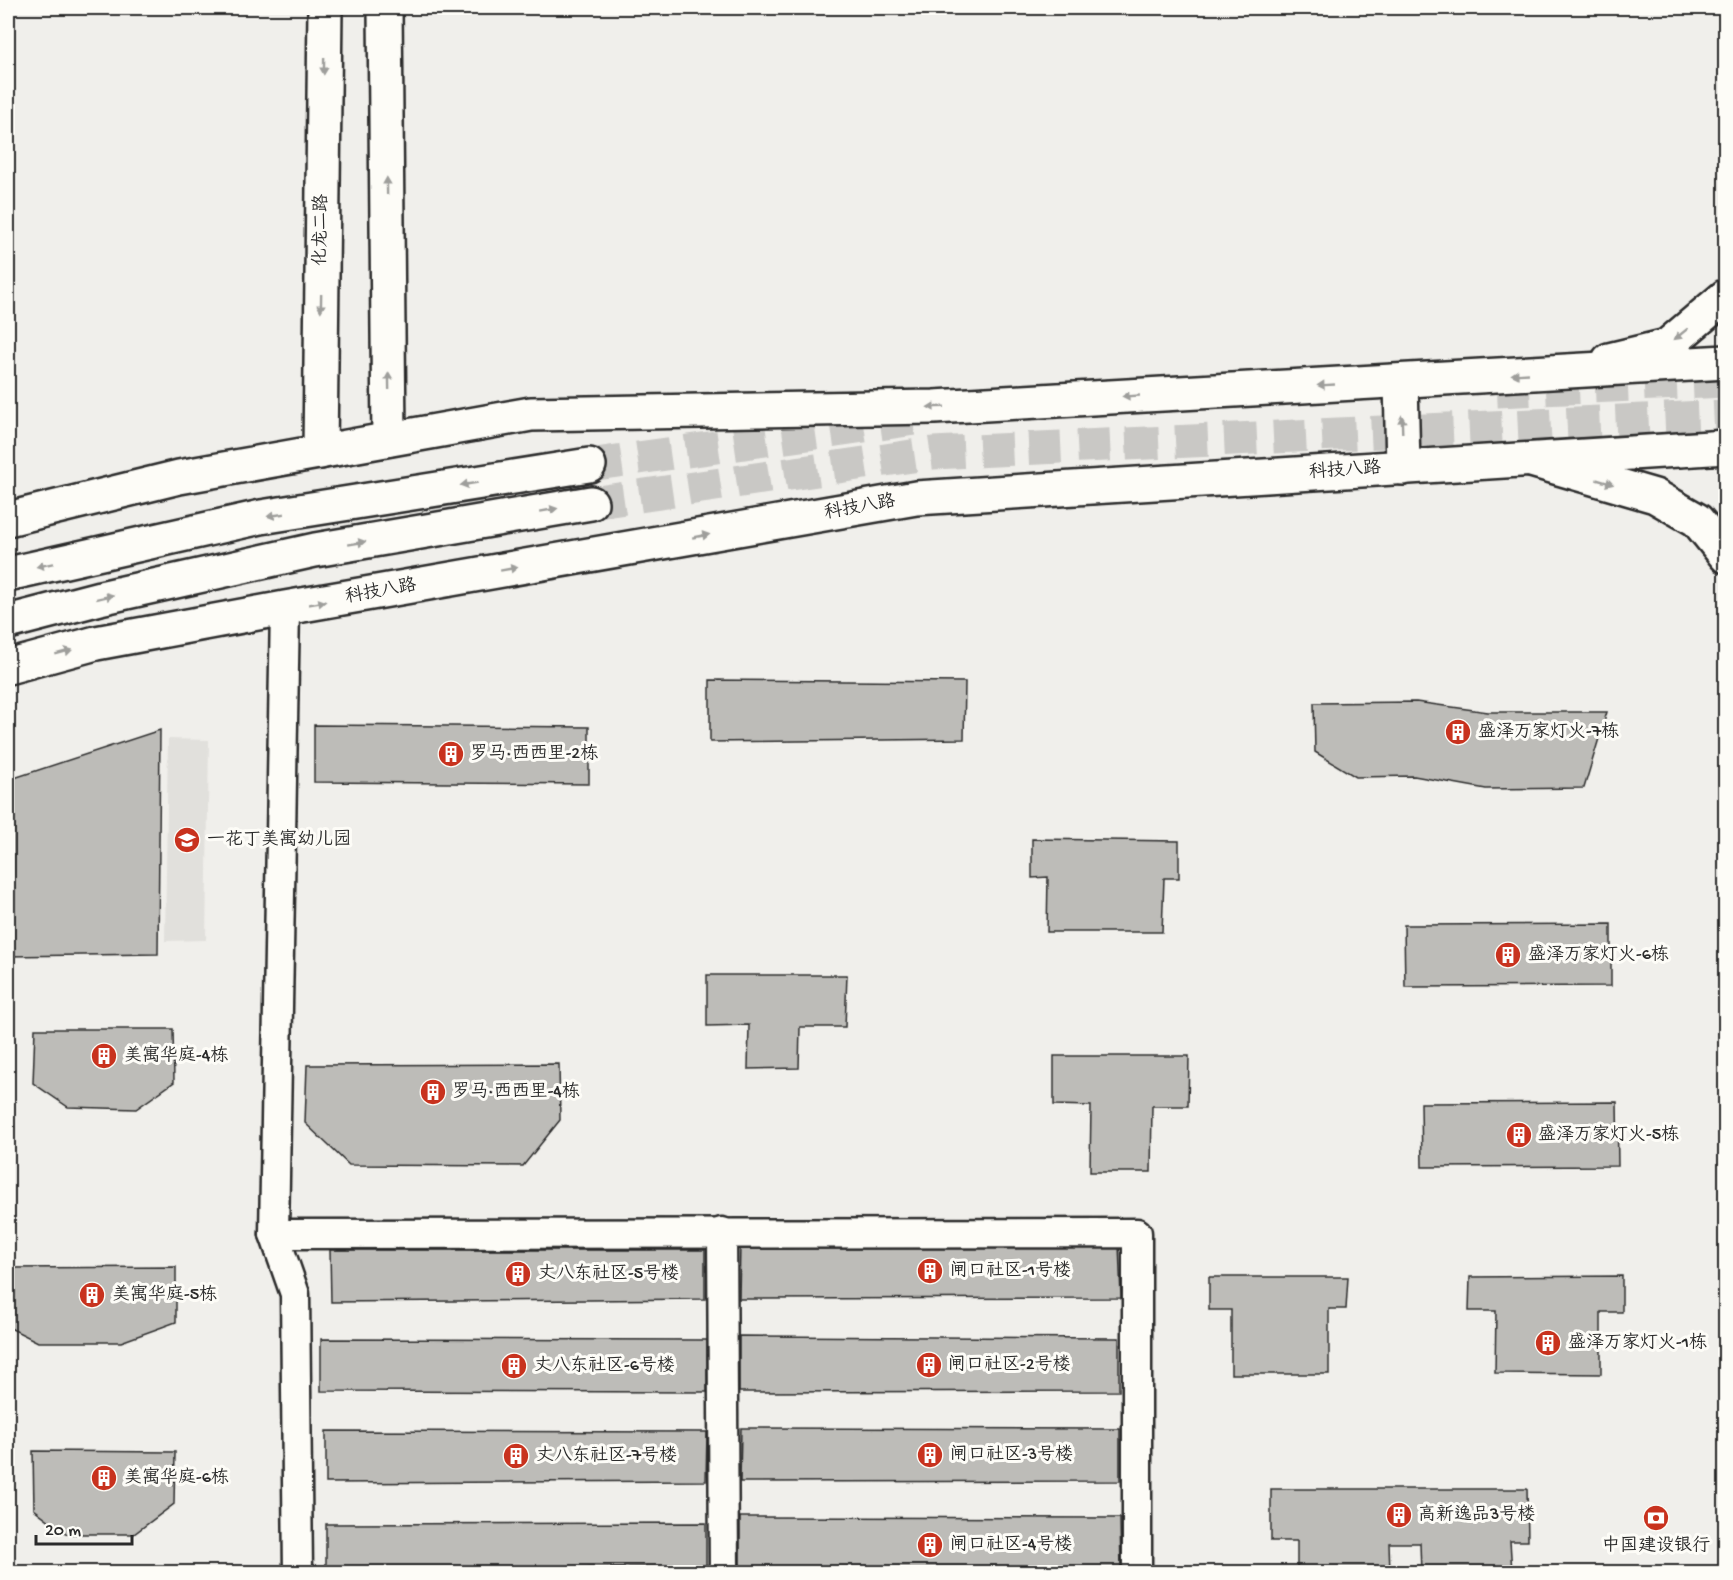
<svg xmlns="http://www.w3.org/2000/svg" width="1733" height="1580" viewBox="0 0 1733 1580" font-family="'Gochi Hand','LXGW WenKai TC',sans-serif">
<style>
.built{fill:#e1e0dc}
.building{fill:#bdbcb8;stroke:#2b2b2b;stroke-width:1.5}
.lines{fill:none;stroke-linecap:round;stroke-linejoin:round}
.trunk-tunnel{stroke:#c9c8c5;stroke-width:33;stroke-dasharray:33 16;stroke-linecap:butt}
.minor-casing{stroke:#2b2b2b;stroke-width:33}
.tertiary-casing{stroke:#2b2b2b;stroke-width:38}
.secondary-casing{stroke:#2b2b2b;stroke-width:38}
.primary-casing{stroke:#2b2b2b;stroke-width:38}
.trunk-casing{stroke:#2b2b2b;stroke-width:38}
.minor{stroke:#fdfcf7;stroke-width:28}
.tertiary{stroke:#fdfcf7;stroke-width:33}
.secondary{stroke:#fdfcf7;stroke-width:33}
.primary{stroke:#fdfcf7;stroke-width:33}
.trunk{stroke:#fdfcf7;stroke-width:33}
.oneway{fill:#9e9e9b}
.labels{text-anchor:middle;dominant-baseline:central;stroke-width:6;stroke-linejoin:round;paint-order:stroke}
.street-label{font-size:18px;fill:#2b2b2b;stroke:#fdfcf7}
.poi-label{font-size:18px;fill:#2b2b2b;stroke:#fdfcf7;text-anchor:start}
</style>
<rect width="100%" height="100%" fill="#f0efeb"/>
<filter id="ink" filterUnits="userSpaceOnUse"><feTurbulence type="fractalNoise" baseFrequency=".0167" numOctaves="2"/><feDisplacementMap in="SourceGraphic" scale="12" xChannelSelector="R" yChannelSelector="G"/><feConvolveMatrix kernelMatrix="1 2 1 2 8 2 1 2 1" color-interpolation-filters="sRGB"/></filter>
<g filter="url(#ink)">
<!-- built -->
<polygon class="built" points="168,739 209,740 206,940 165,941"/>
<!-- building -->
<g class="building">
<polygon points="710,680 965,682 964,739 710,742"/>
<polygon points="1416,702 1488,712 1607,712 1584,788 1486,789 1414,776 1356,777 1315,752 1314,703"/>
<polygon points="314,725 589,727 589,784 314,782"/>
<polygon points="160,730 158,954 8,956 8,780"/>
<polygon points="1032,839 1179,841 1179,878 1164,878 1162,932 1047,932 1048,877 1032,878"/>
<polygon points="1611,924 1611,986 1405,987 1404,925"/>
<polygon points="707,975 847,975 845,1027 800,1027 799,1068 748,1069 749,1025 707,1026"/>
<polygon points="35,1029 173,1029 174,1082 136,1109 68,1107 33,1083"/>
<polygon points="1054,1056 1189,1056 1188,1106 1152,1106 1151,1172 1090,1172 1091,1106 1054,1105"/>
<polygon points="559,1064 560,1120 523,1166 349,1165 305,1123 307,1065"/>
<polygon points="1617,1102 1618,1166 1422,1167 1421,1103"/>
<polygon points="740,1244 1119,1244 1121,1298 739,1299"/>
<polygon points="330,1250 705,1250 705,1299 331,1302"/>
<polygon points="176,1267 176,1322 121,1342 38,1342 8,1327 8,1268"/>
<polygon points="1622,1276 1622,1312 1601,1312 1601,1374 1495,1373 1496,1311 1469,1311 1470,1277"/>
<polygon points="1209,1277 1348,1277 1346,1309 1329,1309 1329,1374 1231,1374 1231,1310 1209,1310"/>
<polygon points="739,1336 1119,1338 1119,1391 739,1392"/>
<polygon points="321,1339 707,1340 707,1392 321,1391"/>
<polygon points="741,1428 1120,1429 1120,1481 740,1482"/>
<polygon points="326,1431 707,1432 706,1481 326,1483"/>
<polygon points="33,1451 175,1452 174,1504 134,1534 67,1534 34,1509"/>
<polygon points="1271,1489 1527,1489 1528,1541 1510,1541 1512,1572 1421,1572 1420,1543 1389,1543 1390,1572 1297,1572 1297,1541 1271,1541"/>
<polygon points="740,1517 1120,1518 1121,1572 740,1572"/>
<polygon points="706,1523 706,1567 326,1570 326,1524"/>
</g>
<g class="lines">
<!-- trunk-tunnel -->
<g class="trunk-tunnel">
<polyline points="1497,391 1726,381"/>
<polyline points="589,465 921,418"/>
<polyline points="591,503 933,453 1726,416"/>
</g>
<!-- minor casing -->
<g class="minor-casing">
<g id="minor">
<polyline points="285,608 274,1234 295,1294 298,1572"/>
<polyline points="722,1232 724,1572"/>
<polyline points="274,1234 1137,1233 1137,1572"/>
</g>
</g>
<!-- tertiary casing -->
<g class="tertiary-casing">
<g id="tertiary">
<polyline points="385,8 389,439"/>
<polyline points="320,452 325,8"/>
</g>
</g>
<!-- secondary casing -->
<g class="secondary-casing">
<g id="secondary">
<polyline points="1609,360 1667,346 1726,296"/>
<polyline points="1531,460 1655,496 1697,520 1726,556"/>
</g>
</g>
<!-- primary casing -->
<g class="primary-casing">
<g id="primary">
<polyline points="1401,381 1403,468"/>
<polyline points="8,519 179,477 531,414 934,407 1726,362"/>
<polyline points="8,667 96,643 285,608 916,498 1726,447"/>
</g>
</g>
<!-- trunk casing -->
<g class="trunk-casing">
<g id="trunk">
<polyline points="8,574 261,517 589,465"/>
<polyline points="8,622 100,598 315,550 591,503"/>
</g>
</g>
<!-- minor -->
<use href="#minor" class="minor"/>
<!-- tertiary -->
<use href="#tertiary" class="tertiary"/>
<!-- secondary -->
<use href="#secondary" class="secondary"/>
<!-- primary -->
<use href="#primary" class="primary"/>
<!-- trunk -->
<use href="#trunk" class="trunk"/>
</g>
<!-- one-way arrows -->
<defs><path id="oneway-solid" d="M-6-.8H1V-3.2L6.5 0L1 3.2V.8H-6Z" transform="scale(1.5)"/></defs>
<g class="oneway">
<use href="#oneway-solid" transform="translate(324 66) rotate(91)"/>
<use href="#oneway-solid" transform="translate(387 186) rotate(-91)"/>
<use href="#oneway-solid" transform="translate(321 303) rotate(91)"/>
<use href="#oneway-solid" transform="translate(1681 334) rotate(141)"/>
<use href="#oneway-solid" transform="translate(1520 374) rotate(177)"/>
<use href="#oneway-solid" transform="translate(389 381) rotate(-91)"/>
<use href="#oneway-solid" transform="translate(1326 385) rotate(177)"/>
<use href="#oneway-solid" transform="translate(1131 396) rotate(177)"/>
<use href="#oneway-solid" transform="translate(936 407) rotate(178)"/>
<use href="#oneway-solid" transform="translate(1402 424) rotate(-92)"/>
<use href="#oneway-solid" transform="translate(1605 482) rotate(16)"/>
<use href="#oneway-solid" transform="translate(469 484) rotate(171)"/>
<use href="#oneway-solid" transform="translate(549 510) rotate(-10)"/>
<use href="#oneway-solid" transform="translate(276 515) rotate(171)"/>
<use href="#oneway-solid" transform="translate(701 536) rotate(-10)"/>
<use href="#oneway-solid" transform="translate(357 543) rotate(-10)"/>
<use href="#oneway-solid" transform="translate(45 565) rotate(168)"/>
<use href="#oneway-solid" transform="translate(509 569) rotate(-10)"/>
<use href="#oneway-solid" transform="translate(105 597) rotate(-13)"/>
<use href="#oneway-solid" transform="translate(317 603) rotate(-10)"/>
<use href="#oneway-solid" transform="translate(64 652) rotate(-15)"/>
</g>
</g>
<!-- icons -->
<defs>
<g id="building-disc" transform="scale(1.35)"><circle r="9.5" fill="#c8321e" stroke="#fdfcf7"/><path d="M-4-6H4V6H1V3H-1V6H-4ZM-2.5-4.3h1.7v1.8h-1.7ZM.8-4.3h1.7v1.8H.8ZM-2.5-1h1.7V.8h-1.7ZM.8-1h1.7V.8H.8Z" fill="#fff"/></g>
<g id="school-disc" transform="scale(1.35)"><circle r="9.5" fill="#c8321e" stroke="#fdfcf7"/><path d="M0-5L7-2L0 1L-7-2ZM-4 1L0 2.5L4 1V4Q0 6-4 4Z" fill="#fff"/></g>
<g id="bank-disc" transform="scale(1.35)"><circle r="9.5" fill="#c8321e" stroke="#fdfcf7"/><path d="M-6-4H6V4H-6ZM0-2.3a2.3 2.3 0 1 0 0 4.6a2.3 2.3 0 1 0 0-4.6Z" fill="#fff"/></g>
</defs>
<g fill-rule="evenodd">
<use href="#building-disc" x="1458" y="732"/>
<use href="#building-disc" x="451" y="754"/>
<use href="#school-disc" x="187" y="840"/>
<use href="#building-disc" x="1508" y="955"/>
<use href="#building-disc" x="104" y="1056"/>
<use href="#building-disc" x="433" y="1092"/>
<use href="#building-disc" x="1519" y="1135"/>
<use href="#building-disc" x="930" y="1271"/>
<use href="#building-disc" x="518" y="1274"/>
<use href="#building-disc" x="92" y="1295"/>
<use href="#building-disc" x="1548" y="1343"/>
<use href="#building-disc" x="929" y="1365"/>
<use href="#building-disc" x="514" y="1366"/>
<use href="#building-disc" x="930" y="1455"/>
<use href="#building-disc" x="516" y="1456"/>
<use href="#building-disc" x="104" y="1478"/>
<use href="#building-disc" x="1399" y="1515"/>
<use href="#bank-disc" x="1656" y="1518"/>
<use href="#building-disc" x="930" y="1545"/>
</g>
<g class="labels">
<!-- street labels -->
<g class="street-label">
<text transform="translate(322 230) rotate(-89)">化龙二路</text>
<text transform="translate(1345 471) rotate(-4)">科技八路</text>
<text transform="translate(860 508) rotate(-10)">科技八路</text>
<text transform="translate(381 592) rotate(-10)">科技八路</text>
</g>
<!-- poi labels -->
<g class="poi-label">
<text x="1478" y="732">盛泽万家灯火-7栋</text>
<text x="470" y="754">罗马·西西里-2栋</text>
<text x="207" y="840">一花丁美寓幼儿园</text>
<text x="1528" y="955">盛泽万家灯火-6栋</text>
<text x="124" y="1056">美寓华庭-4栋</text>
<text x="452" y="1092">罗马·西西里-4栋</text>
<text x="1538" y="1135">盛泽万家灯火-5栋</text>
<text x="950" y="1271">闸口社区-1号楼</text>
<text x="538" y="1274">丈八东社区-5号楼</text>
<text x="112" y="1295">美寓华庭-5栋</text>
<text x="1568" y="1343">盛泽万家灯火-1栋</text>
<text x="948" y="1365">闸口社区-2号楼</text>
<text x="534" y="1366">丈八东社区-6号楼</text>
<text x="950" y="1455">闸口社区-3号楼</text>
<text x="536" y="1456">丈八东社区-7号楼</text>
<text x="124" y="1478">美寓华庭-6栋</text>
<text x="1418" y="1515">高新逸品3号楼</text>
<text x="950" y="1545">闸口社区-4号楼</text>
<text x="1656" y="1546" text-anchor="middle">中国建设银行</text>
</g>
</g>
<!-- margin -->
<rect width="1733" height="1580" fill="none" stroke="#fdfcf7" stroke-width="30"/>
<rect x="15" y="15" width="1703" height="1550" fill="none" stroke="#2b2b2b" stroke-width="2" filter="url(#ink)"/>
<!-- scale -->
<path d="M36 1535v9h96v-9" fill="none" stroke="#2b2b2b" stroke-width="3"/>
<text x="45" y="1535" font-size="18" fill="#2b2b2b" stroke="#fdfcf7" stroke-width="4.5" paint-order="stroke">20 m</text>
</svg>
